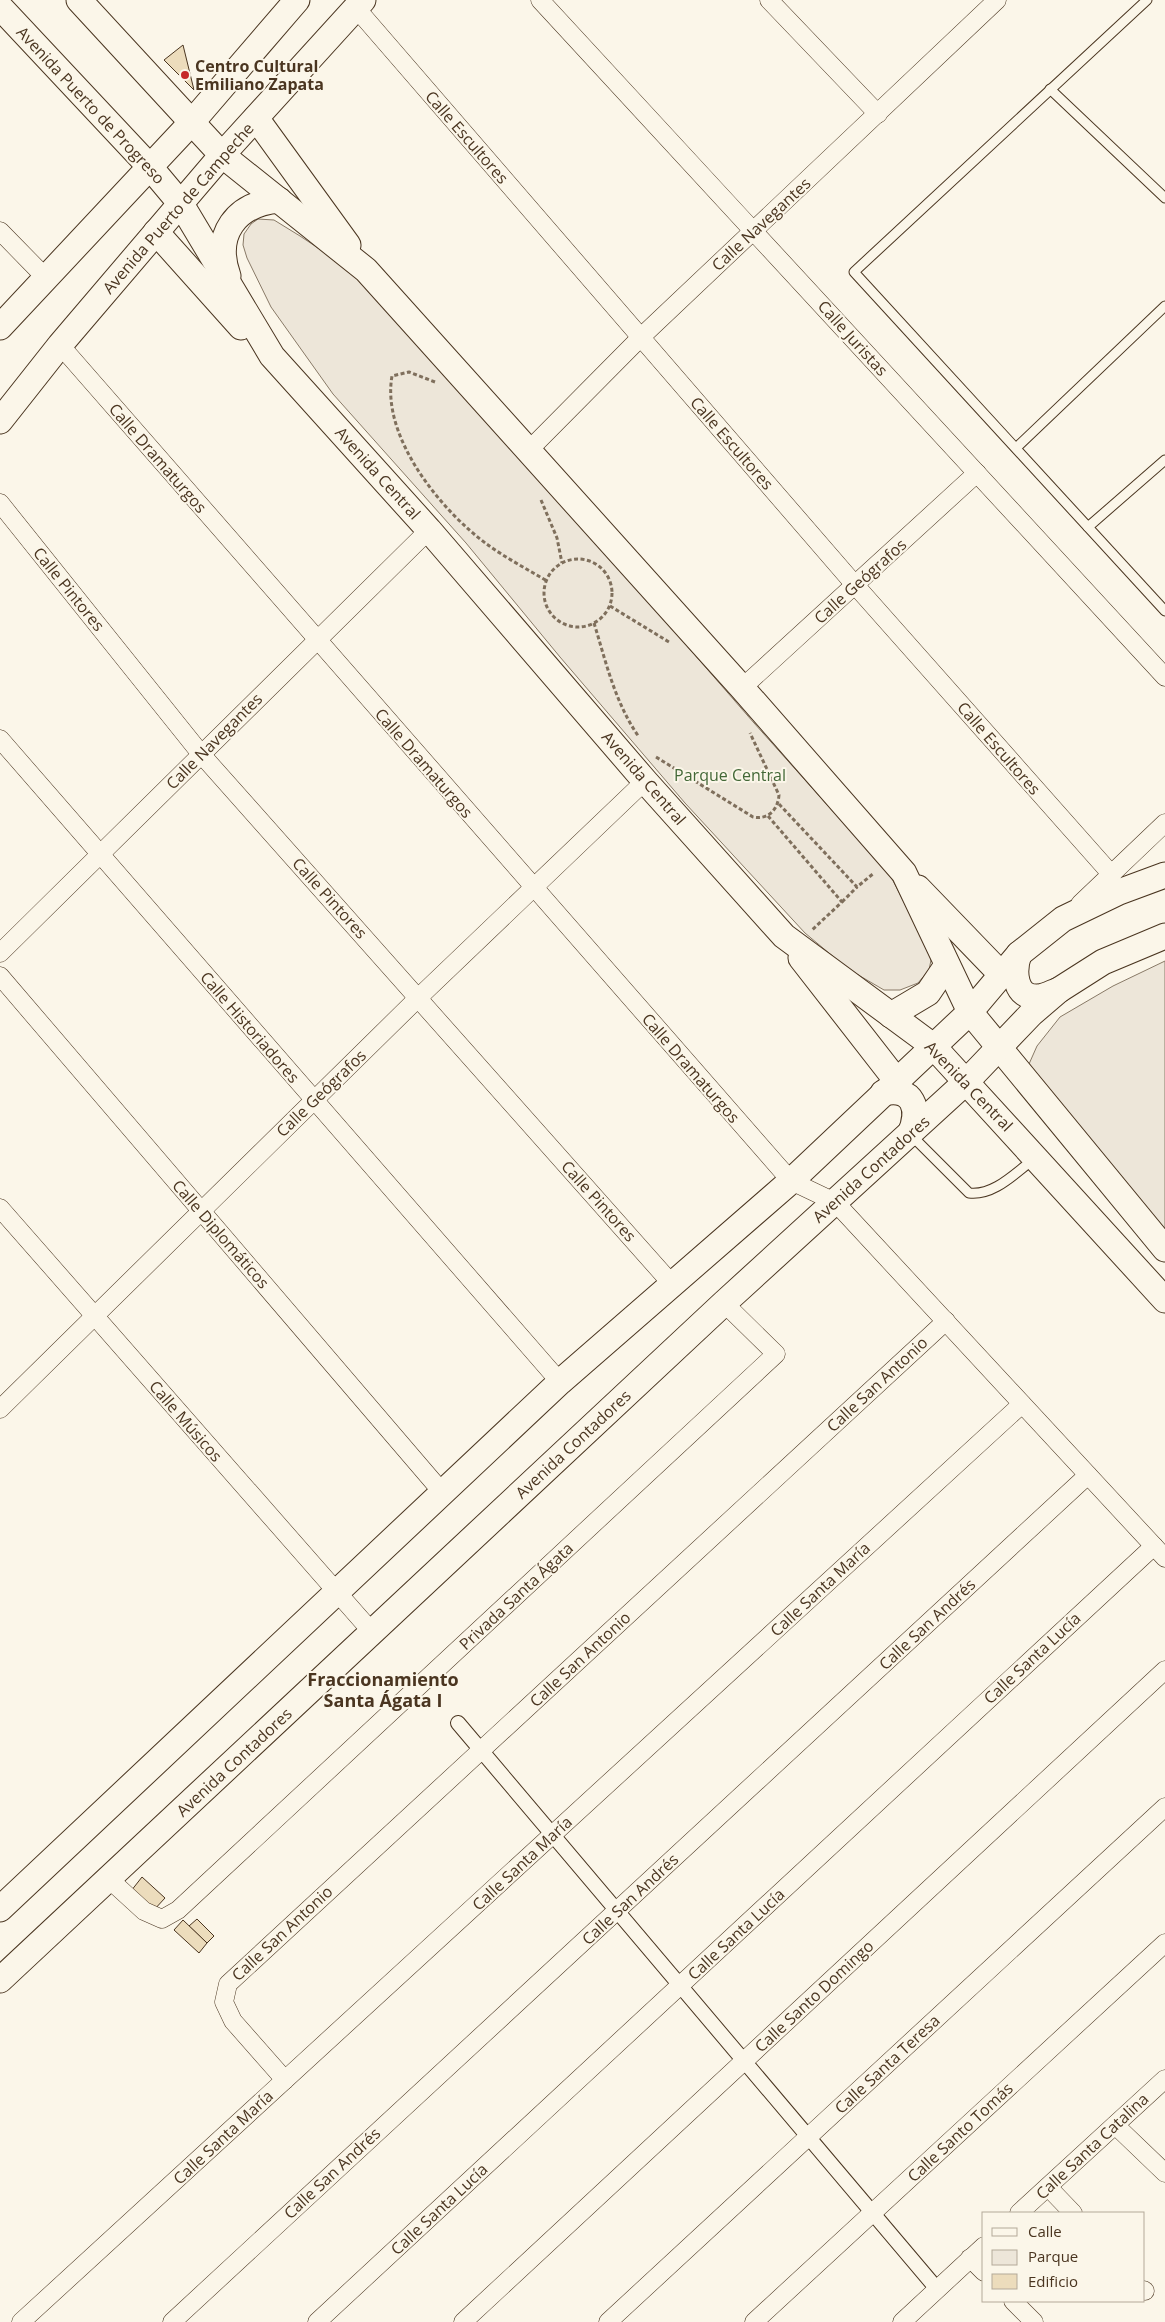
<svg xmlns="http://www.w3.org/2000/svg" width="1165" height="2322" viewBox="0 0 1165 2322" font-family="'Open Sans',sans-serif">
<style>
.green{fill:#ede6d9;stroke:#887966}
.building{fill:#ecdcbc;stroke:#4a3520}
.lines{fill:none;stroke-linecap:round;stroke-linejoin:round}
.service-casing{stroke:#4a3520;stroke-width:11}
.pedestrian-casing{stroke:#4a3520;stroke-width:16}
.minor-casing{stroke:#4a3520;stroke-width:19}
.secondary-casing{stroke:#4a3520;stroke-width:27}
.path{stroke:#7f6f5c;stroke-width:3;stroke-dasharray:4 2.5;stroke-linecap:butt}
.service{stroke:#fbf6e9;stroke-width:9}
.pedestrian{stroke:#fbf6e9;stroke-width:14}
.minor{stroke:#fbf6e9;stroke-width:18}
.secondary{stroke:#fbf6e9;stroke-width:25}
.poi-dot{fill:#c62828;stroke:#fbf6e9;stroke-width:2}
.labels{text-anchor:middle;dominant-baseline:central;stroke-width:4;stroke-linejoin:round;paint-order:stroke}
.poi-label{font-size:16px;font-weight:bold;fill:#4a3520;stroke:#fbf6e9;text-anchor:start}
.street-label{font-size:16px;fill:#4a3520;stroke:#fbf6e9}
.park-label{font-size:16px;fill:#436837;stroke:#fbf6e9}
.neighbourhood-label{font-size:18px;font-weight:bold;fill:#4a3520;stroke:#fbf6e9}
</style>
<rect width="100%" height="100%" fill="#fbf6e9"/>
<!-- green -->
<g class="green">
<polygon points="258,219 274,220 300,236 330,256 391,305 754,723 890,875 929,950 931,960 929,970 918,983 900,990 884,990 848,969 805,933 685,803 560,657 466,543 333,394 271,307 247,258 243,245 244,234 251,224"/>
<polygon points="1165,961 1165,1233 1025,1073 1037,1046 1060,1017 1113,986"/>
</g>
<!-- building -->
<g class="building">
<polygon points="183,45 194,90 164,60"/>
<polygon points="142,1877 165,1898 153,1911 131,1891"/>
<polygon points="197,1919 214,1936 207,1943 189,1926"/>
<polygon points="183,1920 207,1943 199,1953 174,1930"/>
</g>
<g class="lines">
<!-- service casing -->
<g class="service-casing">
<g id="service">
<polyline points="1147,0 854,272 1165,611"/>
<polyline points="1050,89 1165,198"/>
<polyline points="1016,448 1165,306"/>
<polyline points="1088,527 1165,460"/>
<path d="M910,1134l59,59c25,3 46,-20 65,-34"/>
</g>
</g>
<!-- pedestrian casing -->
<g class="pedestrian-casing">
<polyline id="pedestrian" points="458,1723 937,2289"/>
</g>
<!-- minor casing -->
<g class="minor-casing">
<g id="minor">
<polyline points="540,0 1165,677"/>
<polyline points="769,0 878,114"/>
<polyline points="356,8 855,585 1112,875"/>
<polyline points="0,231 46,278"/>
<polyline points="60,345 791,1181 835,1202 1165,1558"/>
<polyline points="528,451 640,338 997,0"/>
<polyline points="0,503 201,754 671,1283"/>
<polyline points="742,688 977,473"/>
<polyline points="0,739 560,1382"/>
<polyline points="1080,904 1165,823"/>
<polyline points="0,953 429,530"/>
<polyline points="0,976 442,1492"/>
<polyline points="0,1208 372,1632"/>
<polyline points="0,1409 418,998 645,781"/>
<polyline points="109,1879 144,1911 162,1919 178,1910 776,1354 724,1303"/>
<polyline points="285,2080 233,2021 224,2002 228,1984 946,1321"/>
<polyline points="1115,2125 1165,2173"/>
<polyline points="1048,2187 1073,2213"/>
<polyline points="1019,2213 1165,2079"/>
<polyline points="970,2258 984,2272"/>
<polyline points="1144,2290 1145,2291"/>
<polyline points="1013,2301 1034,2322"/>
<polyline points="21,2322 1022,1404"/>
<polyline points="172,2322 1088,1475"/>
<polyline points="317,2322 1154,1546"/>
<polyline points="463,2322 1165,1670"/>
<polyline points="608,2322 1165,1807"/>
<polyline points="754,2322 1165,1943"/>
<polyline points="902,2322 984,2246"/>
</g>
</g>
<!-- secondary casing -->
<g class="secondary-casing">
<g id="secondary">
<polyline points="79,0 222,155 366,270 742,688 904,873 970,1012 1165,1249"/>
<polyline points="0,7 150,167 181,204 272,356 429,530 645,781 784,936 933,1046 1165,1300"/>
<polyline points="256,118 348,245"/>
<polyline points="156,232 241,327"/>
<path d="M228,276c-15,-42 8,-72 51,-76"/>
<polyline points="0,327 192,122 297,0"/>
<polyline points="0,421 60,345 222,155 363,0"/>
<polyline points="918,888 1001,974"/>
<path d="M1019,954c-6,17 -5,45 20,43 7,-1 14,-5 20,-7"/>
<polyline points="801,958 896,1080"/>
<polyline points="891,1015 928,993 947,965"/>
<path d="M883,1093c30,-7 38,16 27,41"/>
<polyline points="0,1909 560,1382 791,1181 970,1012 1019,954 1063,919 1119,892 1165,875"/>
<polyline points="0,1980 724,1303 967,1081 1031,1014 1059,990 1103,962 1165,936"/>
</g>
</g>
<!-- path -->
<g class="path">
<path d="M435,382l-26,-10 -17,4c-11,61 49,135 96,169 18,13 39,24 59,36"/>
<polyline points="541,500 557,538 562,563"/>
<circle cx="578" cy="593" r="34"/>
<polyline points="610,606 669,642"/>
<path d="M594,623c12,39 21,80 45,114"/>
<path d="M656,757l97,60c15,3 25,-7 26,-22l-29,-62"/>
<polyline points="779,804 857,887 874,873"/>
<polyline points="768,816 842,902 812,930"/>
<polyline points="842,902 857,887"/>
</g>
<!-- service -->
<use href="#service" class="service"/>
<!-- pedestrian -->
<use href="#pedestrian" class="pedestrian"/>
<!-- minor -->
<use href="#minor" class="minor"/>
<!-- secondary -->
<use href="#secondary" class="secondary"/>
</g>
<!-- markers -->
<circle class="poi-dot" cx="185" cy="75" r="5"/>
<g class="labels">
<!-- poi labels -->
<g class="poi-label">
<text x="195" y="66">Centro Cultural<tspan x="195" dy="18">Emiliano Zapata</tspan></text>
</g>
<!-- street labels -->
<g class="street-label">
<text transform="translate(91 105) rotate(47)">Avenida Puerto de Progreso</text>
<text transform="translate(467 137) rotate(49)">Calle Escultores</text>
<text transform="translate(178 208) rotate(-49)">Avenida Puerto de Campeche</text>
<text transform="translate(761 224) rotate(-43)">Calle Navegantes</text>
<text transform="translate(853 338) rotate(48)">Calle Juristas</text>
<text transform="translate(732 443) rotate(49)">Calle Escultores</text>
<text transform="translate(158 458) rotate(49)">Calle Dramaturgos</text>
<text transform="translate(378 473) rotate(48)">Avenida Central</text>
<text transform="translate(860 581) rotate(-42)">Calle Geógrafos</text>
<text transform="translate(69 589) rotate(51)">Calle Pintores</text>
<text transform="translate(214 741) rotate(-45)">Calle Navegantes</text>
<text transform="translate(999 748) rotate(49)">Calle Escultores</text>
<text transform="translate(424 763) rotate(49)">Calle Dramaturgos</text>
<text transform="translate(644 778) rotate(49)">Avenida Central</text>
<text transform="translate(330 898) rotate(48)">Calle Pintores</text>
<text transform="translate(250 1027) rotate(49)">Calle Historiadores</text>
<text transform="translate(691 1068) rotate(49)">Calle Dramaturgos</text>
<text transform="translate(969 1086) rotate(46)">Avenida Central</text>
<text transform="translate(321 1093) rotate(-44)">Calle Geógrafos</text>
<text transform="translate(871 1169) rotate(-42)">Avenida Contadores</text>
<text transform="translate(599 1201) rotate(48)">Calle Pintores</text>
<text transform="translate(221 1234) rotate(49)">Calle Diplomáticos</text>
<text transform="translate(877 1384) rotate(-43)">Calle San Antonio</text>
<text transform="translate(186 1421) rotate(49)">Calle Músicos</text>
<text transform="translate(573 1444) rotate(-43)">Avenida Contadores</text>
<text transform="translate(820 1589) rotate(-43)">Calle Santa María</text>
<text transform="translate(516 1596) rotate(-43)">Privada Santa Ágata</text>
<text transform="translate(927 1624) rotate(-43)">Calle San Andrés</text>
<text transform="translate(1032 1658) rotate(-43)">Calle Santa Lucía</text>
<text transform="translate(580 1659) rotate(-43)">Calle San Antonio</text>
<text transform="translate(234 1762) rotate(-43)">Avenida Contadores</text>
<text transform="translate(522 1863) rotate(-43)">Calle Santa María</text>
<text transform="translate(630 1899) rotate(-43)">Calle San Andrés</text>
<text transform="translate(282 1933) rotate(-43)">Calle San Antonio</text>
<text transform="translate(736 1934) rotate(-43)">Calle Santa Lucía</text>
<text transform="translate(814 1996) rotate(-43)">Calle Santo Domingo</text>
<text transform="translate(887 2064) rotate(-43)">Calle Santa Teresa</text>
<text transform="translate(960 2132) rotate(-43)">Calle Santo Tomás</text>
<text transform="translate(223 2137) rotate(-43)">Calle Santa María</text>
<text transform="translate(1092 2146) rotate(-43)">Calle Santa Catalina</text>
<text transform="translate(332 2173) rotate(-43)">Calle San Andrés</text>
<text transform="translate(439 2209) rotate(-43)">Calle Santa Lucía</text>
</g>
<!-- park labels -->
<g class="park-label">
<text x="730" y="775">Parque Central</text>
</g>
<!-- neighbourhood labels -->
<g class="neighbourhood-label">
<text x="383" y="1679">Fraccionamiento<tspan x="383" dy="21">Santa Ágata I</tspan></text>
</g>
</g>
<!-- legend -->
<rect x="982" y="2212" width="162" height="90" fill="#fbf6e9" stroke="#b4a999"/>
<rect x="992" y="2228" width="25" height="8" fill="#fbf6e9" stroke="#b4a999"/>
<text x="1028" y="2237" font-size="15" fill="#4a3520">Calle</text>
<rect x="992" y="2250" width="25" height="15" fill="#ede6d9" stroke="#b4a999"/>
<text x="1028" y="2262" font-size="15" fill="#4a3520">Parque</text>
<rect x="992" y="2274" width="25" height="15" fill="#ecdcbc" stroke="#b4a999"/>
<text x="1028" y="2287" font-size="15" fill="#4a3520">Edificio</text>
</svg>
